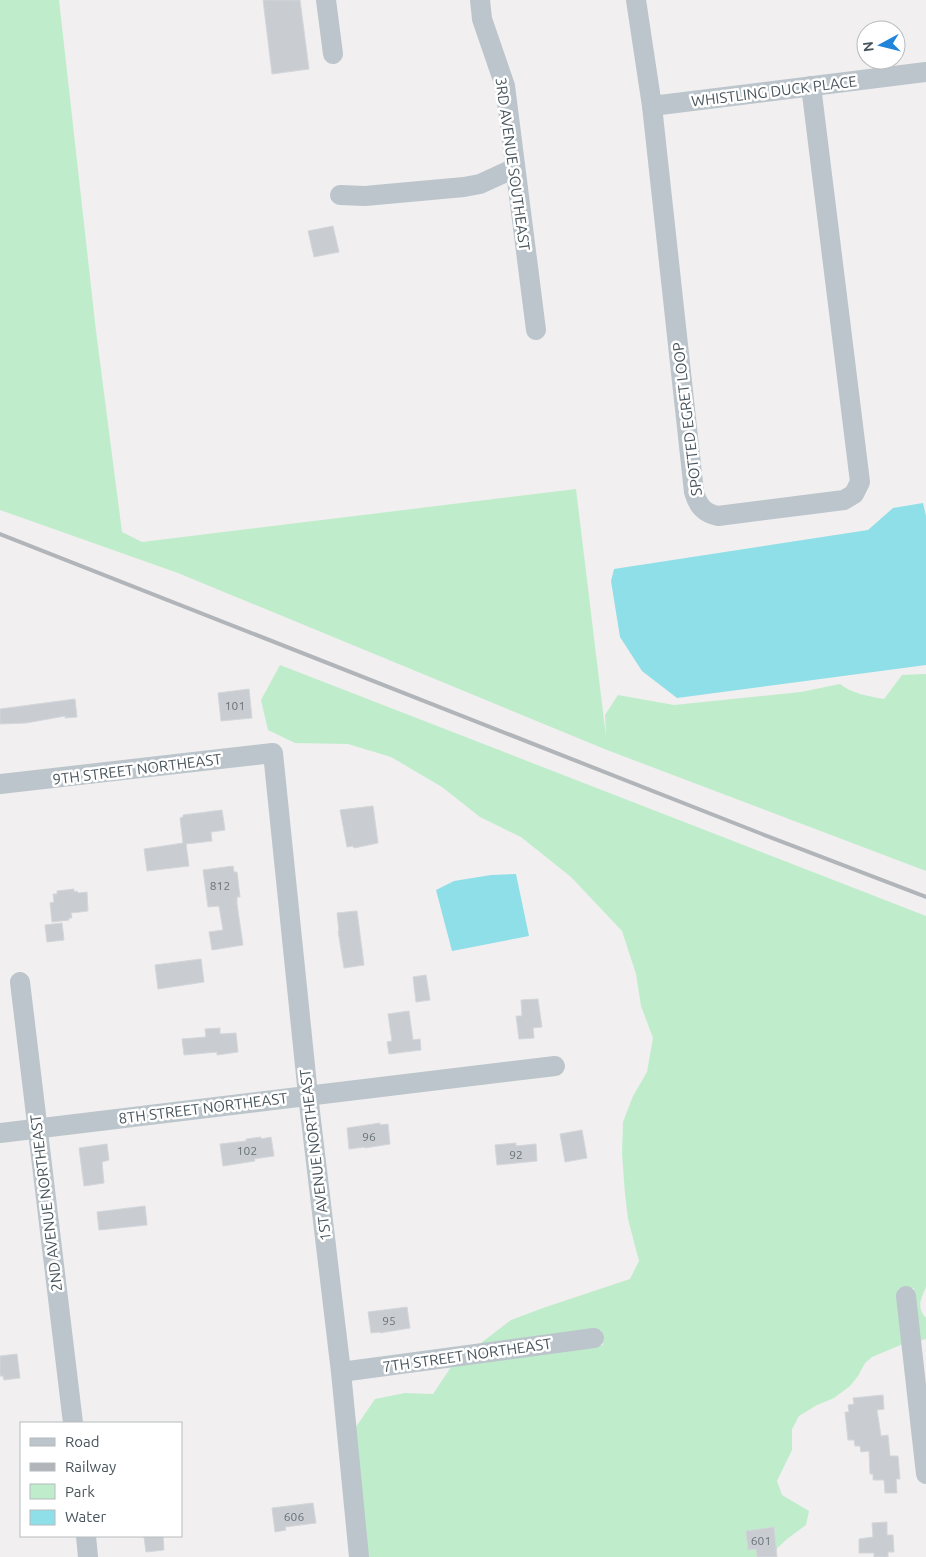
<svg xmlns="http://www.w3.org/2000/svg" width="926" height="1557" viewBox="0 0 926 1557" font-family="Ubuntu,sans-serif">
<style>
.green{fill:#bfedcc}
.water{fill:#8edfe8}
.building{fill:#c9cdd1;stroke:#d3d6da}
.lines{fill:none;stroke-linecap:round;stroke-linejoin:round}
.minor{stroke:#bbc5cb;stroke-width:20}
.rail{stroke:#b1b5b9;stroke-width:4}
.labels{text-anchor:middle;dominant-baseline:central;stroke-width:5;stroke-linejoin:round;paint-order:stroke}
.number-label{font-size:12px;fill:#687279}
.street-label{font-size:15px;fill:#48545c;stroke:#fff}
</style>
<rect width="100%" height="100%" fill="#f1efef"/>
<!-- green -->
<g class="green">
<path d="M0,0h59l37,331 26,201 20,10 434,-53 30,248 -1,-22 13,-20 56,10 127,-13 39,-8c13,10 28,12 44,15l18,-24 24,-1v197l-319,-121 -429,-177 -178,-63z"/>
<path d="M280,665l646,251v371c-5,12 -10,21 0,31v21l-7,2 -5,-53 -16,1 5,55 -31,13 -7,6 -7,13 -8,10 -16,12 -17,7 -18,11 -7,13v21l-15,31 5,14 27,16 -3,14 -19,14 -19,18h-401l-10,-107 -1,-23 19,-28 30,-6 28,1 20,-30 150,-19 -2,-15 -124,16 34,-26 32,-12 87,-29 9,-18 -11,-42 -3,-25 -3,-41 1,-31 10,-26 14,-24 6,-34 -12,-32 -5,-32 -14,-43 -51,-54 -50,-40 -41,-20 -38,-30 -51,-30 -43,-13 -53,-1 -27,-13 -7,-30z"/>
</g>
<!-- water -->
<g class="water">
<polygon points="923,503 926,516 926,665 677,698 642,671 620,637 611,581 614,569 868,530 893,508"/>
<polygon points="516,874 529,936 452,951 436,890 454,881 491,875"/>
</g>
<!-- building -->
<g class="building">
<polygon points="263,0 300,0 309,69 272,74"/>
<polygon points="333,226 339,252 314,257 308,231"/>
<polygon points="249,689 252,718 221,721 218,693"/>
<polygon points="75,699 77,717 65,718 65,716 26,723 0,724 0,709"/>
<polygon points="373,806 378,843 354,848 353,846 347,847 340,810"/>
<polygon points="222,810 225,830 211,832 212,841 186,844 189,866 147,871 144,849 183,843 180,818 183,817 183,815"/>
<polygon points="233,866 234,872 237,872 240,897 237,897 237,904 243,945 212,950 209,932 223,930 219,906 208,907 203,870"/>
<polygon points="74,889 74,892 77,891 78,893 87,892 88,911 71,913 72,918 69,918 69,920 52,922 50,903 54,902 53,894 57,894 57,891"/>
<polygon points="357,911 364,965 344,968 338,931 339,931 337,913"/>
<polygon points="62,923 64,940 47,942 45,925"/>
<polygon points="201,959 204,982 158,989 155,965"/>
<polygon points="426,975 430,1000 416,1002 413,977"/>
<polygon points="538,999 542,1027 533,1028 534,1038 519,1039 516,1016 522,1016 521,1000"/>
<polygon points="409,1011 413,1040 420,1039 421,1050 389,1054 387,1042 392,1041 388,1014"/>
<polygon points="220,1028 220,1034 236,1033 238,1052 217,1055 217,1052 184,1055 182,1039 206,1037 205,1029"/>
<polygon points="380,1123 380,1125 388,1124 390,1144 365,1148 365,1147 349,1149 347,1128"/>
<polygon points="582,1130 587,1158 565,1162 560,1134"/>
<polygon points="261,1137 261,1139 271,1137 274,1156 254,1159 255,1161 223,1166 220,1144 246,1141 246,1139"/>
<polygon points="516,1143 516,1146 536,1144 537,1161 497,1165 495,1145"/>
<polygon points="107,1144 109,1160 102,1162 104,1183 84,1186 79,1148"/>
<polygon points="145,1206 147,1225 99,1230 97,1212"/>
<polygon points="407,1307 410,1328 380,1333 380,1332 371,1333 368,1312"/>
<polygon points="17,1354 20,1378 4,1380 3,1376 0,1376 0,1356"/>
<polygon points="883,1395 884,1409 877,1410 881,1436 888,1435 890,1456 898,1456 900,1479 896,1479 897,1493 885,1493 884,1480 873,1480 873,1474 870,1474 869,1451 861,1452 860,1446 855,1446 854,1440 848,1440 845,1412 849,1412 848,1405 854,1404 853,1398"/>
<polygon points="313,1503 316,1523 285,1527 286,1530 275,1532 272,1508"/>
<polygon points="887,1522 887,1535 893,1535 894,1552 888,1552 888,1557 874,1557 874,1553 859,1553 859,1539 873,1537 872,1523"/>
<polygon points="774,1527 777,1557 757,1557 756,1549 748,1550 746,1531"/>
<polygon points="163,1536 164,1550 146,1552 144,1537"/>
</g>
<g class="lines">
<!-- minor -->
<g class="minor">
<polyline points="326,0 333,54"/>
<polyline points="480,0 482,19 505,86 536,330"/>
<path d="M636,0l16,106 42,386c4,14 10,21 24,24l126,-16 10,-6 6,-12 -49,-396"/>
<polyline points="652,106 926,72"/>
<polyline points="340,195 365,196 464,187 480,184 515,168"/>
<polyline points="0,784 273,753 308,1095 341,1372 359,1557"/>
<polyline points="20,982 73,1423"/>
<polyline points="0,1133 555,1066"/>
<polyline points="906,1296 926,1474"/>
<polyline points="341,1372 594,1338"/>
<polyline points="86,1536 88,1557"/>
</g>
<!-- rail -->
<polyline class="rail" points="0,534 762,834 926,897"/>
</g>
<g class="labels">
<!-- number labels -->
<g class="number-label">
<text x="235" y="705">101</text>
<text x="220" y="885">812</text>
<text x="369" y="1136">96</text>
<text x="247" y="1150">102</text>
<text x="516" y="1154">92</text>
<text x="389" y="1320">95</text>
<text x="294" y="1516">606</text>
<text x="761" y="1540">601</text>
</g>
<!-- street labels -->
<g class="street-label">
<text transform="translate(774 91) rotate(-7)">WHISTLING DUCK PLACE</text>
<text transform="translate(513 164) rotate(82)">3RD AVENUE SOUTHEAST</text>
<text transform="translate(687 419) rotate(-97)">SPOTTED EGRET LOOP</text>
<text transform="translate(137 769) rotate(-7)">9TH STREET NORTHEAST</text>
<text transform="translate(203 1108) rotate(-7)">8TH STREET NORTHEAST</text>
<text transform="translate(315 1155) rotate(-97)">1ST AVENUE NORTHEAST</text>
<text transform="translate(46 1203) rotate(-97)">2ND AVENUE NORTHEAST</text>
<text transform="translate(467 1355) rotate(-8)">7TH STREET NORTHEAST</text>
</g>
</g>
<!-- legend -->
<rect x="20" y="1422" width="162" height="115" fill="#ffffff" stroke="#b6bbbe"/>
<rect x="30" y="1438" width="25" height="8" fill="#bbc5cb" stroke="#b6bbbe"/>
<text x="65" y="1447" font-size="15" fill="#48545c">Road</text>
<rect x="30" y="1463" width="25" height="8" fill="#b1b5b9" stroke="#b6bbbe"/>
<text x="65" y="1472" font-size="15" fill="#48545c">Railway</text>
<rect x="30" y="1484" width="25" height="15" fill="#bfedcc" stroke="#b6bbbe"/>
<text x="65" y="1497" font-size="15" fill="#48545c">Park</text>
<rect x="30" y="1510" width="25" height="15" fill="#8edfe8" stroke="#b6bbbe"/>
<text x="65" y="1522" font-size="15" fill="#48545c">Water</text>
<!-- north arrow -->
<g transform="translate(881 45) rotate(263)"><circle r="24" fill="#ffffff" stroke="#b6bbbe"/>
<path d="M0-4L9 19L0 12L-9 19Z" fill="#2084da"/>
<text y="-8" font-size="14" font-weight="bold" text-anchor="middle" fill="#48545c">N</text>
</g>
</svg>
